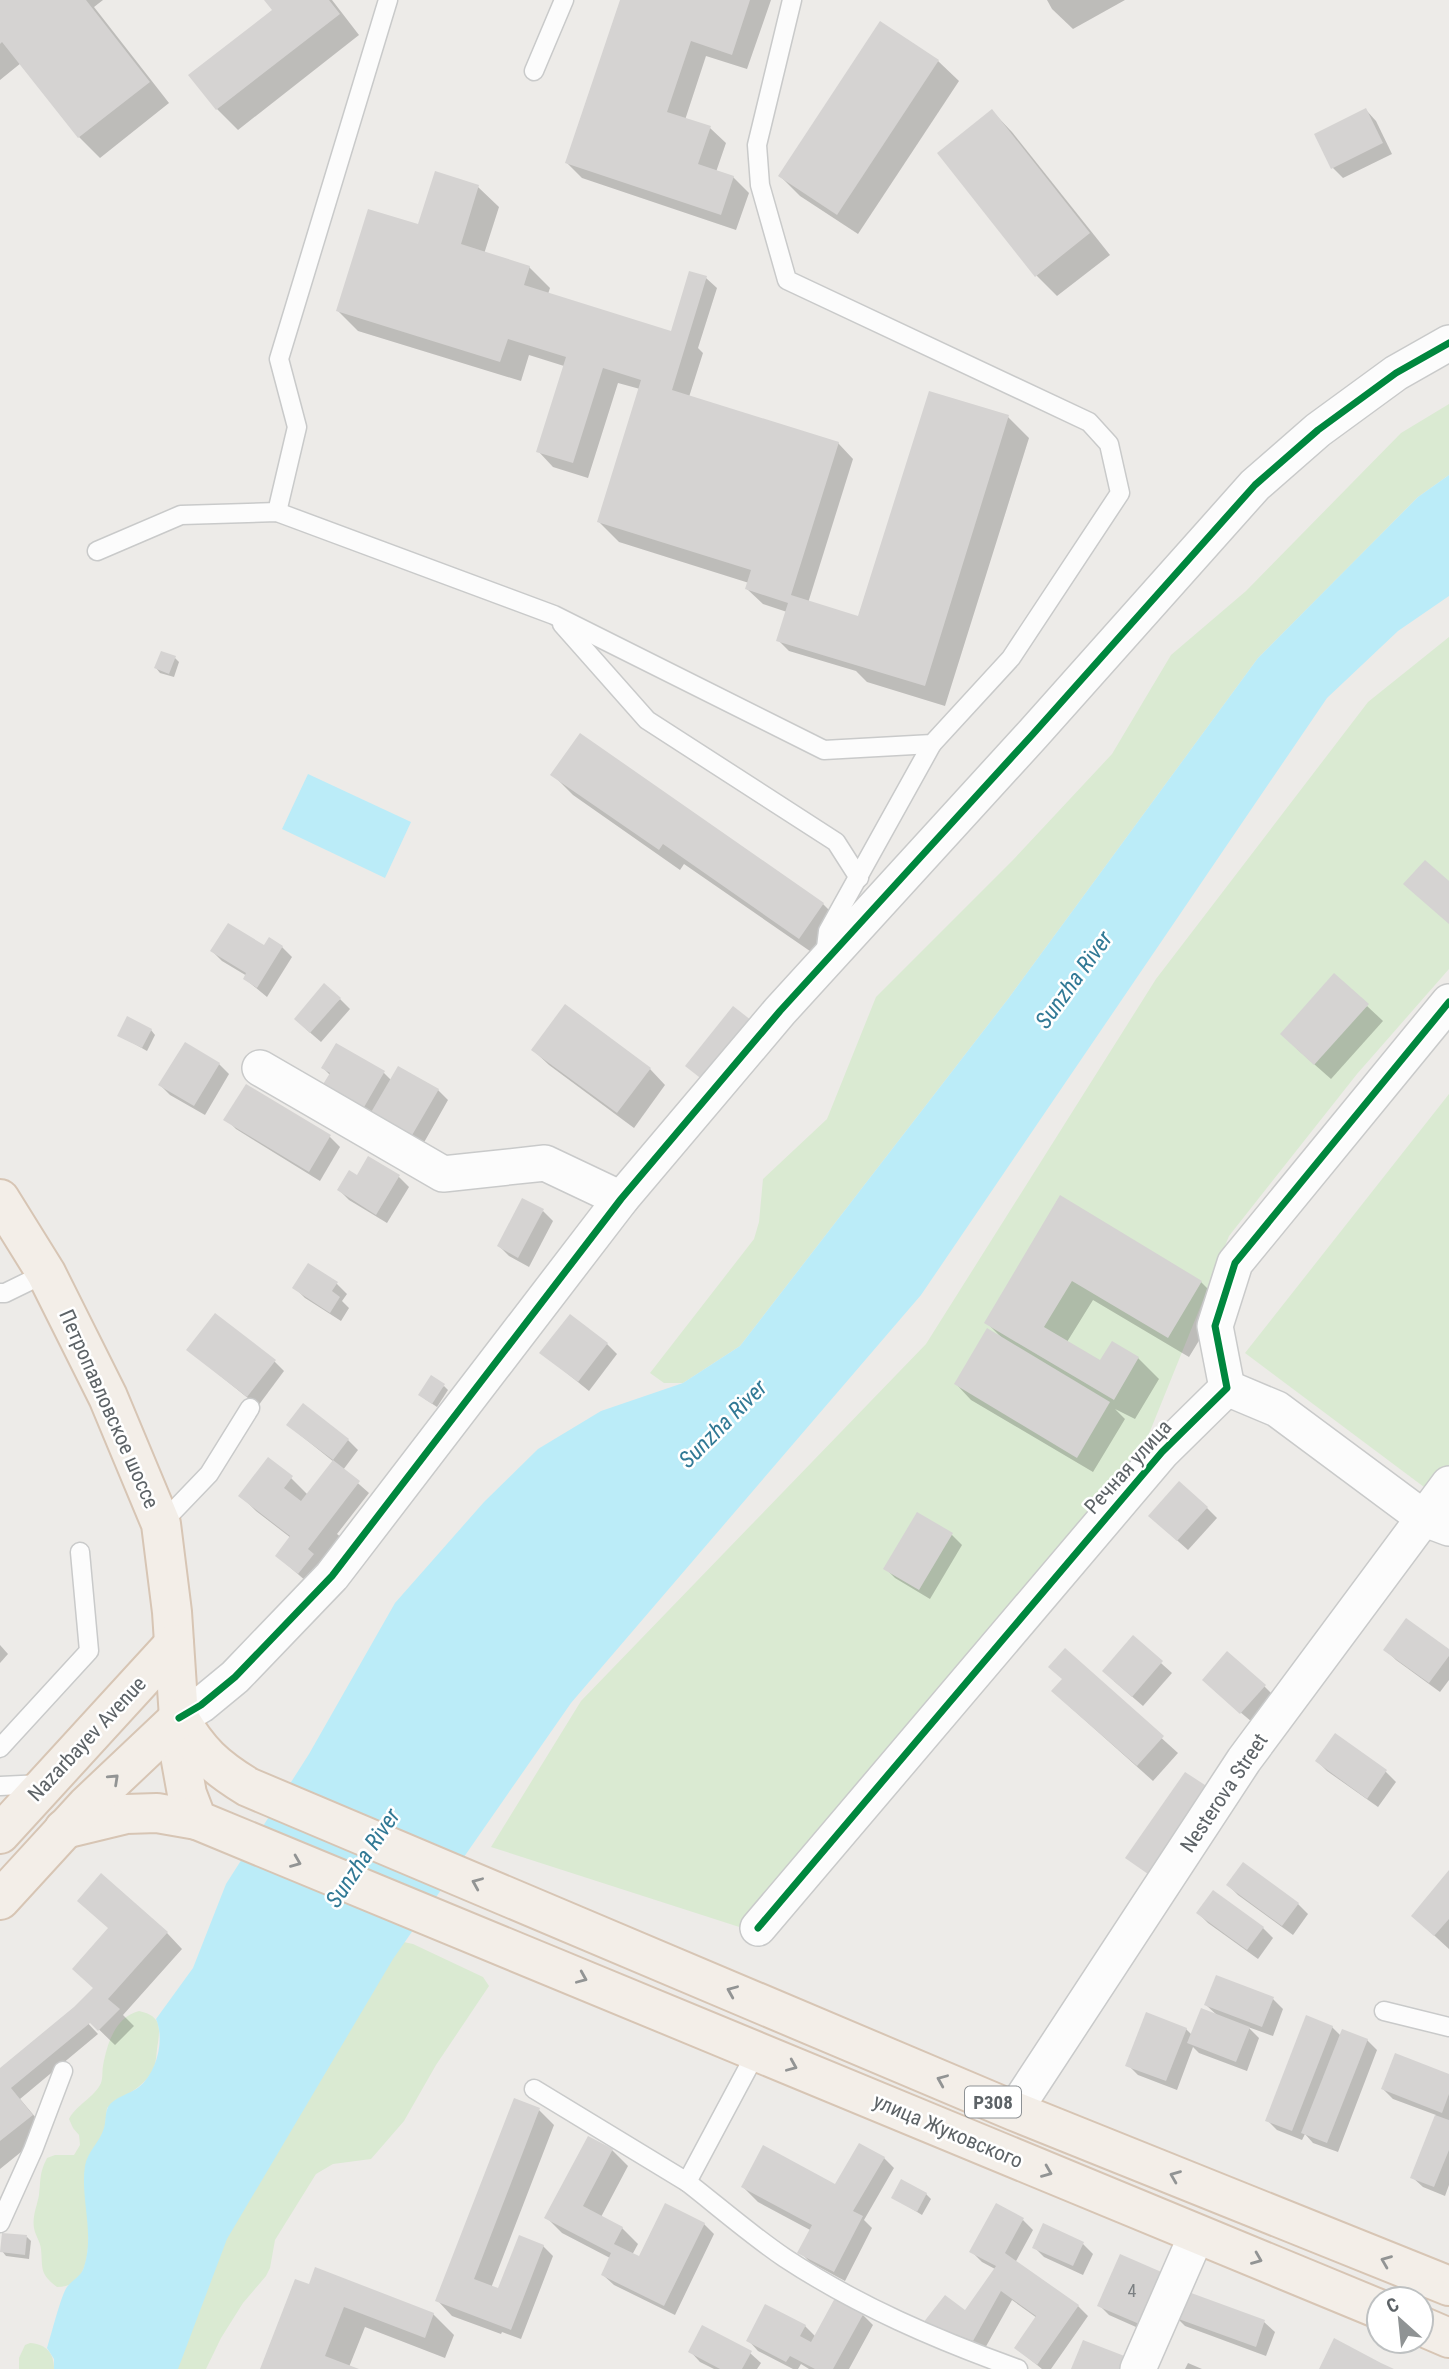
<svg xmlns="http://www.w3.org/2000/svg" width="1449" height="2369" viewBox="0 0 1449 2369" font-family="'Roboto Condensed',sans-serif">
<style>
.green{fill:#daead2}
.water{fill:#bbecf8}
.shadow{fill:#0003}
.building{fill:#d5d3d2}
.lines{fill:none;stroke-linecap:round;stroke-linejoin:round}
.service-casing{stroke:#c9caca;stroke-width:21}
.minor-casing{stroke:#c9caca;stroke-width:38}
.primary-casing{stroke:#d7c5b4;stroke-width:42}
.service{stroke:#fcfcfc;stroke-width:18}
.minor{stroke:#fcfcfc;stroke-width:35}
.primary{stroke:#f3eee8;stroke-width:38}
.cycleway-casing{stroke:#fff;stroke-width:11}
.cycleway{stroke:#00873e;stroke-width:7}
.oneway{stroke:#929494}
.labels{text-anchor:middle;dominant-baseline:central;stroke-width:5;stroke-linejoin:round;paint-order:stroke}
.number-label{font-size:18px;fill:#7c8083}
.shield{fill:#fff;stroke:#8e9295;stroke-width:2}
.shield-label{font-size:19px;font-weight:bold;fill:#5d6367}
.street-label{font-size:21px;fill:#5d6367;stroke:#fff}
.water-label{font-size:23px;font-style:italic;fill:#317995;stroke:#fff}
</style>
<rect width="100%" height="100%" fill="#edebe8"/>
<!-- green -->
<g class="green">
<polygon points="1449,404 1449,475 1418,497 1258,658 1008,999 740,1346 683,1383 664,1383 650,1373 754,1239 759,1222 763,1179 827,1119 876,997 1013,860 1112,754 1171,655 1246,591 1401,433"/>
<polygon points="1449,637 1449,969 1357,1074 1229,1236 1142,1451 761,1934 491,1847 581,1701 926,1344 1156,979 1368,702"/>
<polygon points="1449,1094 1449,1469 1432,1493 1245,1353"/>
<polygon points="399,1941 413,1944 483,1977 489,1986 436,2065 404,2121 378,2151 371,2159 333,2164 316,2174 275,2240 270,2268 266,2276 243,2303 221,2338 206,2369 165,2369 187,2285"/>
<path d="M139,2011c24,5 21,18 18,38 -1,9 -1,18 -7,26 -11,15 -29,22 -43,33 -1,7 -1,15 -3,22 -6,16 -18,26 -19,44 -2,29 20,113 -28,113 -18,-14 -14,-18 -16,-38 -1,-8 -6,-14 -7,-21 -2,-11 3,-22 5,-33 2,-16 0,-21 8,-37l8,-3h19l6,-10 -1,-10 -6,-7 -4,-9c7,-14 26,-22 32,-36 2,-5 1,-12 2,-17 4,-22 12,-49 36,-55z"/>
<path d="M30,2343c16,1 24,10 24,26h-35v-11l6,-13z"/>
</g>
<!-- water -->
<g class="water">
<path d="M1449,475v121l-51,35 -71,67 -406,597 -350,408 -178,256 -166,280 -49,130h-124v-10l-7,-11c4,-12 14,-53 20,-61 6,-8 14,-10 17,-20 11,-34 -4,-69 1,-101 2,-14 15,-24 19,-38 2,-6 1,-15 4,-21 6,-10 22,-13 31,-20 18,-15 26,-47 17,-68l37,-51 33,-84 83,-130 86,-151 89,-101 54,-53 63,-38 82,-28 57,-37 268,-347 250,-341 160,-161z"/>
<polygon points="308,774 411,822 385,878 282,829"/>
</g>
<!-- shadow -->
<g class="shadow">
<polygon points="0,0 103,0 94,7 169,103 100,158 79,137 21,63 0,80"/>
<polygon points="266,0 332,0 359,35 238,130 217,109 191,75 274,10"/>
<polygon points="621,0 771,0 747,69 706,56 685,120 710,128 726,143 716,172 733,177 749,193 736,230 582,178 567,163"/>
<polygon points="1047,0 1125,0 1073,29 1052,9"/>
<polygon points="938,61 959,81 858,234 800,196 780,176"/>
<polygon points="1366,110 1376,121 1392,154 1343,178 1333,168 1316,135"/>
<polygon points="992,111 1012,132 1110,255 1057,296 1037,276 939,153"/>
<polygon points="478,187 499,207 484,254 529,267 550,288 548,294 677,335 706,278 717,288 698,348 703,353 689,397 838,443 853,459 808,603 858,618 930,393 1008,417 1029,438 945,706 867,682 856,671 789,651 778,640 787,612 763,604 747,589 749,583 619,542 599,522 640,389 618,383 588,478 553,467 538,451 564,366 529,355 521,381 358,331 338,311 420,226"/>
<polygon points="175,658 179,662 174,677 160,673 156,668"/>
<polygon points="580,735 823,904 844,925 820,958 684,864 680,870 573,795 553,775"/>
<polygon points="282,947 292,957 267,997 245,979 247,976 222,961 212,951"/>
<polygon points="340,999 350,1009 321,1042 306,1029"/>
<polygon points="1367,1006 1383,1021 1331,1079 1297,1049"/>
<polygon points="151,1030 155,1035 147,1051 119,1035"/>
<polygon points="533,1050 650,1069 665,1085 634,1128 549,1065"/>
<polygon points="219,1064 229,1074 205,1115 170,1095 160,1085"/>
<polygon points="323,1068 384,1073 392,1081 438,1090 448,1100 422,1146 373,1118"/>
<polygon points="246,1086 330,1137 340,1147 320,1181 236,1129 226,1119"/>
<polygon points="358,1177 399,1177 409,1187 387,1223 349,1200 339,1190"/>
<polygon points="1060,1198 1201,1282 1222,1303 1189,1357 1093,1300 1067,1342 1101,1362 1138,1358 1159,1379 1135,1419 1115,1409 1125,1419 1093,1472 971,1400 956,1384 1001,1337 986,1322"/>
<polygon points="543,1211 553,1221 529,1267 509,1256 499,1246"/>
<polygon points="309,1265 337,1284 347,1294 342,1301 349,1308 341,1321 305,1298 294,1287"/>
<polygon points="607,1344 617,1354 589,1391 542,1353"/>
<polygon points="188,1350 274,1361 284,1371 258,1406"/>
<polygon points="444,1386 448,1390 437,1407 425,1399"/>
<polygon points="299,1434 348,1440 358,1450 343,1470 369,1493 337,1534 343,1539 314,1588 277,1556 291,1538 256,1511 241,1496 291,1478 308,1495 334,1462"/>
<polygon points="1207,1508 1217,1518 1188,1550 1161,1526"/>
<polygon points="918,1514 952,1535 962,1545 930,1599 895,1578 885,1568"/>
<polygon points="1133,1638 1172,1673 1143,1706 1114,1681"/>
<polygon points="0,1645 8,1654 0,1663"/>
<polygon points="1386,1650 1449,1651 1449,1680 1440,1692 1396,1660"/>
<polygon points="1065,1651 1178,1753 1153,1781 1069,1706 1063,1680"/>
<polygon points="1264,1686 1274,1696 1252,1722 1214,1690"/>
<polygon points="1336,1735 1386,1772 1396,1782 1378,1807 1327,1771 1317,1761"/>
<polygon points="1243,1864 1298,1904 1308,1914 1293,1935 1238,1895 1228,1885"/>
<polygon points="1449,1873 1449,1949 1413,1916"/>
<polygon points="1198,1913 1263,1928 1273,1938 1258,1959 1208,1923"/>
<polygon points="110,1929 167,1933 182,1949 123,2015 134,2026 115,2045 85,2016 83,2018 98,2034 20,2099 47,2131 0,2169 0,2070 75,2008 95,1989"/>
<polygon points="1273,1999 1283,2009 1273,2036 1248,2027 1259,2038 1247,2071 1199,2053 1193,2047 1177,2090 1138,2075 1128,2065 1186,2029 1192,2035 1218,2016 1206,2005"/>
<polygon points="1332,2027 1341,2036 1367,2040 1377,2050 1338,2152 1313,2143 1305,2134 1302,2140 1277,2130 1267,2120"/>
<polygon points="1449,2076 1449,2185 1445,2196 1423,2187 1412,2177 1436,2115 1393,2099 1383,2089"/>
<polygon points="539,2110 554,2125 491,2288 499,2292 543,2246 553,2256 521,2339 502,2332 501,2334 452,2316 437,2300"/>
<polygon points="612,2150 628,2166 601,2217 622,2228 638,2244 632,2255 640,2258 704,2224 714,2234 675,2315 614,2285 603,2275 610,2258 562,2233 546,2217"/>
<polygon points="884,2158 894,2168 864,2220 872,2228 845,2281 810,2262 800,2252 812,2231 758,2202 743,2187 834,2185"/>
<polygon points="926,2194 931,2199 922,2215 893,2197"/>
<polygon points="1023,2220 1033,2230 1015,2263 1078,2306 1088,2316 1051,2369 1042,2369 1016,2348 1037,2318 1012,2300 984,2350 925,2323 965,2312 995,2269 982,2262 972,2252"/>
<polygon points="27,2237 31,2241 29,2259 6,2256 2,2251"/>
<polygon points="1083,2244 1093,2254 1083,2275 1044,2257 1034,2247"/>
<polygon points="1165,2275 1154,2335 1109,2315 1099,2305"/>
<polygon points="310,2286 433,2314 454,2335 445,2358 365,2327 349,2367 355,2369 262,2369"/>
<polygon points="1184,2292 1264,2322 1275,2332 1266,2356 1185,2326 1175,2316"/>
<polygon points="863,2315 873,2325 849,2369 809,2369 801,2364 798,2369 793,2369 758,2351 748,2340 805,2326 816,2337"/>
<polygon points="690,2351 750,2353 761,2363 757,2369 714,2369 700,2362"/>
<polygon points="1188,2363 1202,2369 1185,2369"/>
</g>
<!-- building -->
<g class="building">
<polygon points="0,0 86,0 150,82 78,138 2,42 0,44"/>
<polygon points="264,0 329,0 340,14 216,110 188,75 272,10"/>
<polygon points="620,0 750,0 732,55 691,41 667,112 711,126 698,164 734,176 721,215 565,163"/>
<polygon points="880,21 939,60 837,215 778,176"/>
<polygon points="1366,108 1383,143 1331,169 1314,134"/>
<polygon points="992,109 1090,233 1035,277 937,153"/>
<polygon points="435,171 479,185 461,244 530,266 524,285 671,331 689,271 707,276 672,390 839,442 791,595 858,616 929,391 1009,415 925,686 776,641 788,603 745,589 751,570 597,522 641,380 603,368 573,463 536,452 566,357 508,339 500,362 336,311 368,209 418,224"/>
<polygon points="161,651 176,656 169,674 154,668"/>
<polygon points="580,733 824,903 799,939 663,844 659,850 550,775"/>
<polygon points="1425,860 1449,881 1449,924 1403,884"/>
<polygon points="228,923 264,945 269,937 283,946 257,988 243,979 246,973 210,951"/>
<polygon points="1334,973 1369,1004 1314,1065 1280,1034"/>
<polygon points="324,983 341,998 310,1033 294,1019"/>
<polygon points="565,1004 651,1068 617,1113 531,1050"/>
<polygon points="733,1006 756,1024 708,1084 685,1066"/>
<polygon points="127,1016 152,1029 142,1048 117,1036"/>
<polygon points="185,1042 220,1063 194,1106 158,1085"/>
<polygon points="336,1043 385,1071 363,1109 322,1086 330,1073 321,1068"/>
<polygon points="398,1066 439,1089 411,1137 370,1114"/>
<polygon points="246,1084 331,1135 309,1172 223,1120"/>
<polygon points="368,1156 400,1175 376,1215 337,1190 349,1170 357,1175"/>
<polygon points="1060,1195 1202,1281 1168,1338 1072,1281 1044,1327 1100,1360 1112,1341 1139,1357 1114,1400 984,1323"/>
<polygon points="522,1198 544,1209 518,1258 497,1246"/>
<polygon points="308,1263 338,1282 332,1291 340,1297 330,1313 292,1288"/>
<polygon points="215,1313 276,1360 247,1397 186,1350"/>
<polygon points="570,1314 608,1343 578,1382 539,1353"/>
<polygon points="987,1328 1110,1402 1077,1458 954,1384"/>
<polygon points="431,1375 445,1384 432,1404 418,1395"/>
<polygon points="303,1403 349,1439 333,1460 286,1425"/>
<polygon points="268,1457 293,1476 284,1488 301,1501 333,1460 360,1481 308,1549 314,1554 298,1574 275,1556 290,1536 238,1496"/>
<polygon points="1179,1481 1208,1507 1177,1541 1148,1516"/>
<polygon points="917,1512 953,1533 919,1590 883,1569"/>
<polygon points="1406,1618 1449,1649 1449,1656 1429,1683 1383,1650"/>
<polygon points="1133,1635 1163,1661 1132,1697 1102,1671"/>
<polygon points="1065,1648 1164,1736 1137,1766 1051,1691 1062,1679 1048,1667"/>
<polygon points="1227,1651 1266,1685 1240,1714 1202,1680"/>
<polygon points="1335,1733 1387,1770 1367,1799 1315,1761"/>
<polygon points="1185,1772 1208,1787 1148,1874 1125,1858"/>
<polygon points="1243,1862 1299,1903 1282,1926 1226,1885"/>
<polygon points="1449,1870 1449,1919 1434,1936 1411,1916"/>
<polygon points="101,1873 168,1932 108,1999 120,2009 98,2031 90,2023 11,2088 33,2115 0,2141 0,2068 74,2007 93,1988 72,1969 108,1928 77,1901"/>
<polygon points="1213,1890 1264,1927 1247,1950 1196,1913"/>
<polygon points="1216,1975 1274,1997 1262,2027 1204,2005"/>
<polygon points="1201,2008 1250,2027 1236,2062 1187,2043"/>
<polygon points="1146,2012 1187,2028 1166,2081 1125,2066"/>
<polygon points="1306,2015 1333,2026 1292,2131 1265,2121"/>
<polygon points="1342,2029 1368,2039 1327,2143 1301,2133"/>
<polygon points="1395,2053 1449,2074 1449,2094 1442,2113 1381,2089"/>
<polygon points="514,2098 540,2108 474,2279 498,2288 519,2235 544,2245 511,2330 435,2301"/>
<polygon points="1435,2115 1449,2120 1449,2150 1434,2187 1410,2178"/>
<polygon points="588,2136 613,2149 583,2206 623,2227 614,2244 639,2256 665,2203 705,2223 664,2306 601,2275 611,2253 544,2218"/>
<polygon points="859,2143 885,2157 853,2211 863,2216 834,2272 797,2253 812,2225 741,2187 763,2145 835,2184"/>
<polygon points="901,2179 927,2193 917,2212 891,2198"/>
<polygon points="996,2203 1024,2218 1005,2253 1079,2305 1037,2365 1014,2348 1036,2316 1001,2291 973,2341 923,2323 945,2295 965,2310 996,2266 969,2252"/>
<polygon points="1043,2223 1084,2242 1073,2266 1032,2248"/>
<polygon points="2,2233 27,2235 25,2255 0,2252"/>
<polygon points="1120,2254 1166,2274 1144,2326 1097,2306"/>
<polygon points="315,2267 434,2313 425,2338 344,2307 325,2356 359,2369 260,2369 295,2279 309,2284"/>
<polygon points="1183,2290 1265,2320 1256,2347 1173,2317"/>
<polygon points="835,2298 864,2313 833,2369 815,2369 790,2356 786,2362 746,2341 765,2304 806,2325 800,2336 811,2342"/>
<polygon points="702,2325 752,2351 742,2369 720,2369 688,2352"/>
<polygon points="1334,2338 1381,2363 1394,2369 1319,2369"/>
<polygon points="1083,2340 1127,2357 1123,2369 1071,2369"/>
</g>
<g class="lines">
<!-- service casing -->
<g class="service-casing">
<g id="service">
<polyline points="534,71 564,0"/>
<polyline points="277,512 297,427 279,359 388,0"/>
<polyline points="97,551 181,515 277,512 554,615 824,750 932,744 1011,658 1120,493 1109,444 1089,422 787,280 760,185 757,145 792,0"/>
<polyline points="562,624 647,720 836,842 859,878"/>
<polyline points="825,956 828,931 932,744"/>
<polyline points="0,1293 5,1293 46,1273"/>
<polyline points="161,1524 209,1474 250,1408"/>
<polyline points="0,1748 89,1651 80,1552"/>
<polyline points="0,1786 42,1784"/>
<polyline points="1384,2011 1449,2027"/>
<polyline points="534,2089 687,2182 757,2051"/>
<path d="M687,2182c32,25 64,53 98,76 73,48 152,82 233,111"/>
<polyline points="0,2223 33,2150 63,2071"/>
</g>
</g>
<!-- minor casing -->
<g class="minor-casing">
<g id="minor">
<polyline points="260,1068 443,1174 545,1163 621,1199"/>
<polyline points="1227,1388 1277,1409 1425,1519 1449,1528"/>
<polyline points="179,1718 201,1705 235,1677 332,1576 621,1199 780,1011 1033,734 1255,485 1318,430 1396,373 1449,343"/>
<polyline points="758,1928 1162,1452 1227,1388 1215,1326 1235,1263 1449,1002"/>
<polyline points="1014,2111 1244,1760 1449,1484"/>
<polyline points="1138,2369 1197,2234"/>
</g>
</g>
<!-- primary casing -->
<g class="primary-casing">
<g id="primary">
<polyline points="0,1199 46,1273 108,1397 161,1524 172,1612 179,1718 178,1744 187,1794 197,1820 1379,2309"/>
<path d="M179,1718c20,34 36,49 69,69l766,324 435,175"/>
<polyline points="64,1829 126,1814 157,1813 197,1820"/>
<polyline points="0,1834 174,1644"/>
<polyline points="0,1900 87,1805 179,1718"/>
<polyline points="1421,2326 1449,2338"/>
</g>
</g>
<!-- service -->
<use href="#service" class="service"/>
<!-- minor -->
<use href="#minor" class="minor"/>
<!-- primary -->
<use href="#primary" class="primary"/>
<!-- cycleway casing -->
<g class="cycleway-casing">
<g id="cycleway">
<polyline points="179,1718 201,1705 235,1677 332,1576 621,1199 780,1011 1033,734 1255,485 1318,430 1396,373 1449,343"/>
<polyline points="758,1928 1162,1452 1227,1388 1215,1326 1235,1263 1449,1002"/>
</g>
</g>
<!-- cycleway -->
<use href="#cycleway" class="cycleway"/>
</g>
<!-- one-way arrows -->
<defs><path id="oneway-chevron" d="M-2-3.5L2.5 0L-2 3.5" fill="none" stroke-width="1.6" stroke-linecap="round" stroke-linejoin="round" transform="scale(1.75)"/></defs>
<g class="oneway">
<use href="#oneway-chevron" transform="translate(114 1779) rotate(-43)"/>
<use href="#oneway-chevron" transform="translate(296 1862) rotate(22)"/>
<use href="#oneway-chevron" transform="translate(477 1883) rotate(-157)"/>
<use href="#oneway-chevron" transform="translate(582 1978) rotate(23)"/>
<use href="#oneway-chevron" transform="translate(732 1991) rotate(-157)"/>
<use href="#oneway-chevron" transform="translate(792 2066) rotate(23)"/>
<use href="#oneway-chevron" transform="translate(942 2080) rotate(-157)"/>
<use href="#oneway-chevron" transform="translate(1047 2172) rotate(22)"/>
<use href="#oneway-chevron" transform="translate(1175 2176) rotate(-158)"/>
<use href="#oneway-chevron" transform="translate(1257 2259) rotate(22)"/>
<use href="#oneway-chevron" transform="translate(1386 2261) rotate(-158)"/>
</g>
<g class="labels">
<!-- number labels -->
<g class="number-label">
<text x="1132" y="2290">4</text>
</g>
<!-- shield labels -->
<rect class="shield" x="965" y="2086.5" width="56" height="31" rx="5"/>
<g class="shield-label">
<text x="993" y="2102">P308</text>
</g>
<!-- street labels -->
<g class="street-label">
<text transform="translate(109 1409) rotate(66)">Петропавловское шоссе</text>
<text transform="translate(1128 1467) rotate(-48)">Речная улица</text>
<text transform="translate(87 1739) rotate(-47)">Nazarbayev Avenue</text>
<text transform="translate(1224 1793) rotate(-56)">Nesterova Street</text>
<text transform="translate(948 2131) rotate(23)">улица Жуковского</text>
</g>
<!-- water labels -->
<g class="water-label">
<text transform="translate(1074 980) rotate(-54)">Sunzha River</text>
<text transform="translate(723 1424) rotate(-45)">Sunzha River</text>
<text transform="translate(363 1858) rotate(-56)">Sunzha River</text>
</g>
</g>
<!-- north arrow -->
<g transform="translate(1400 2320) rotate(333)"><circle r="33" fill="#ffffff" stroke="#bec1c2" stroke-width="2"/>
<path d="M0-5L12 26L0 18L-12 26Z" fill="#8f9394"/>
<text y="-10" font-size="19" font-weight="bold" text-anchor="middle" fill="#5d6367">С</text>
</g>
</svg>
